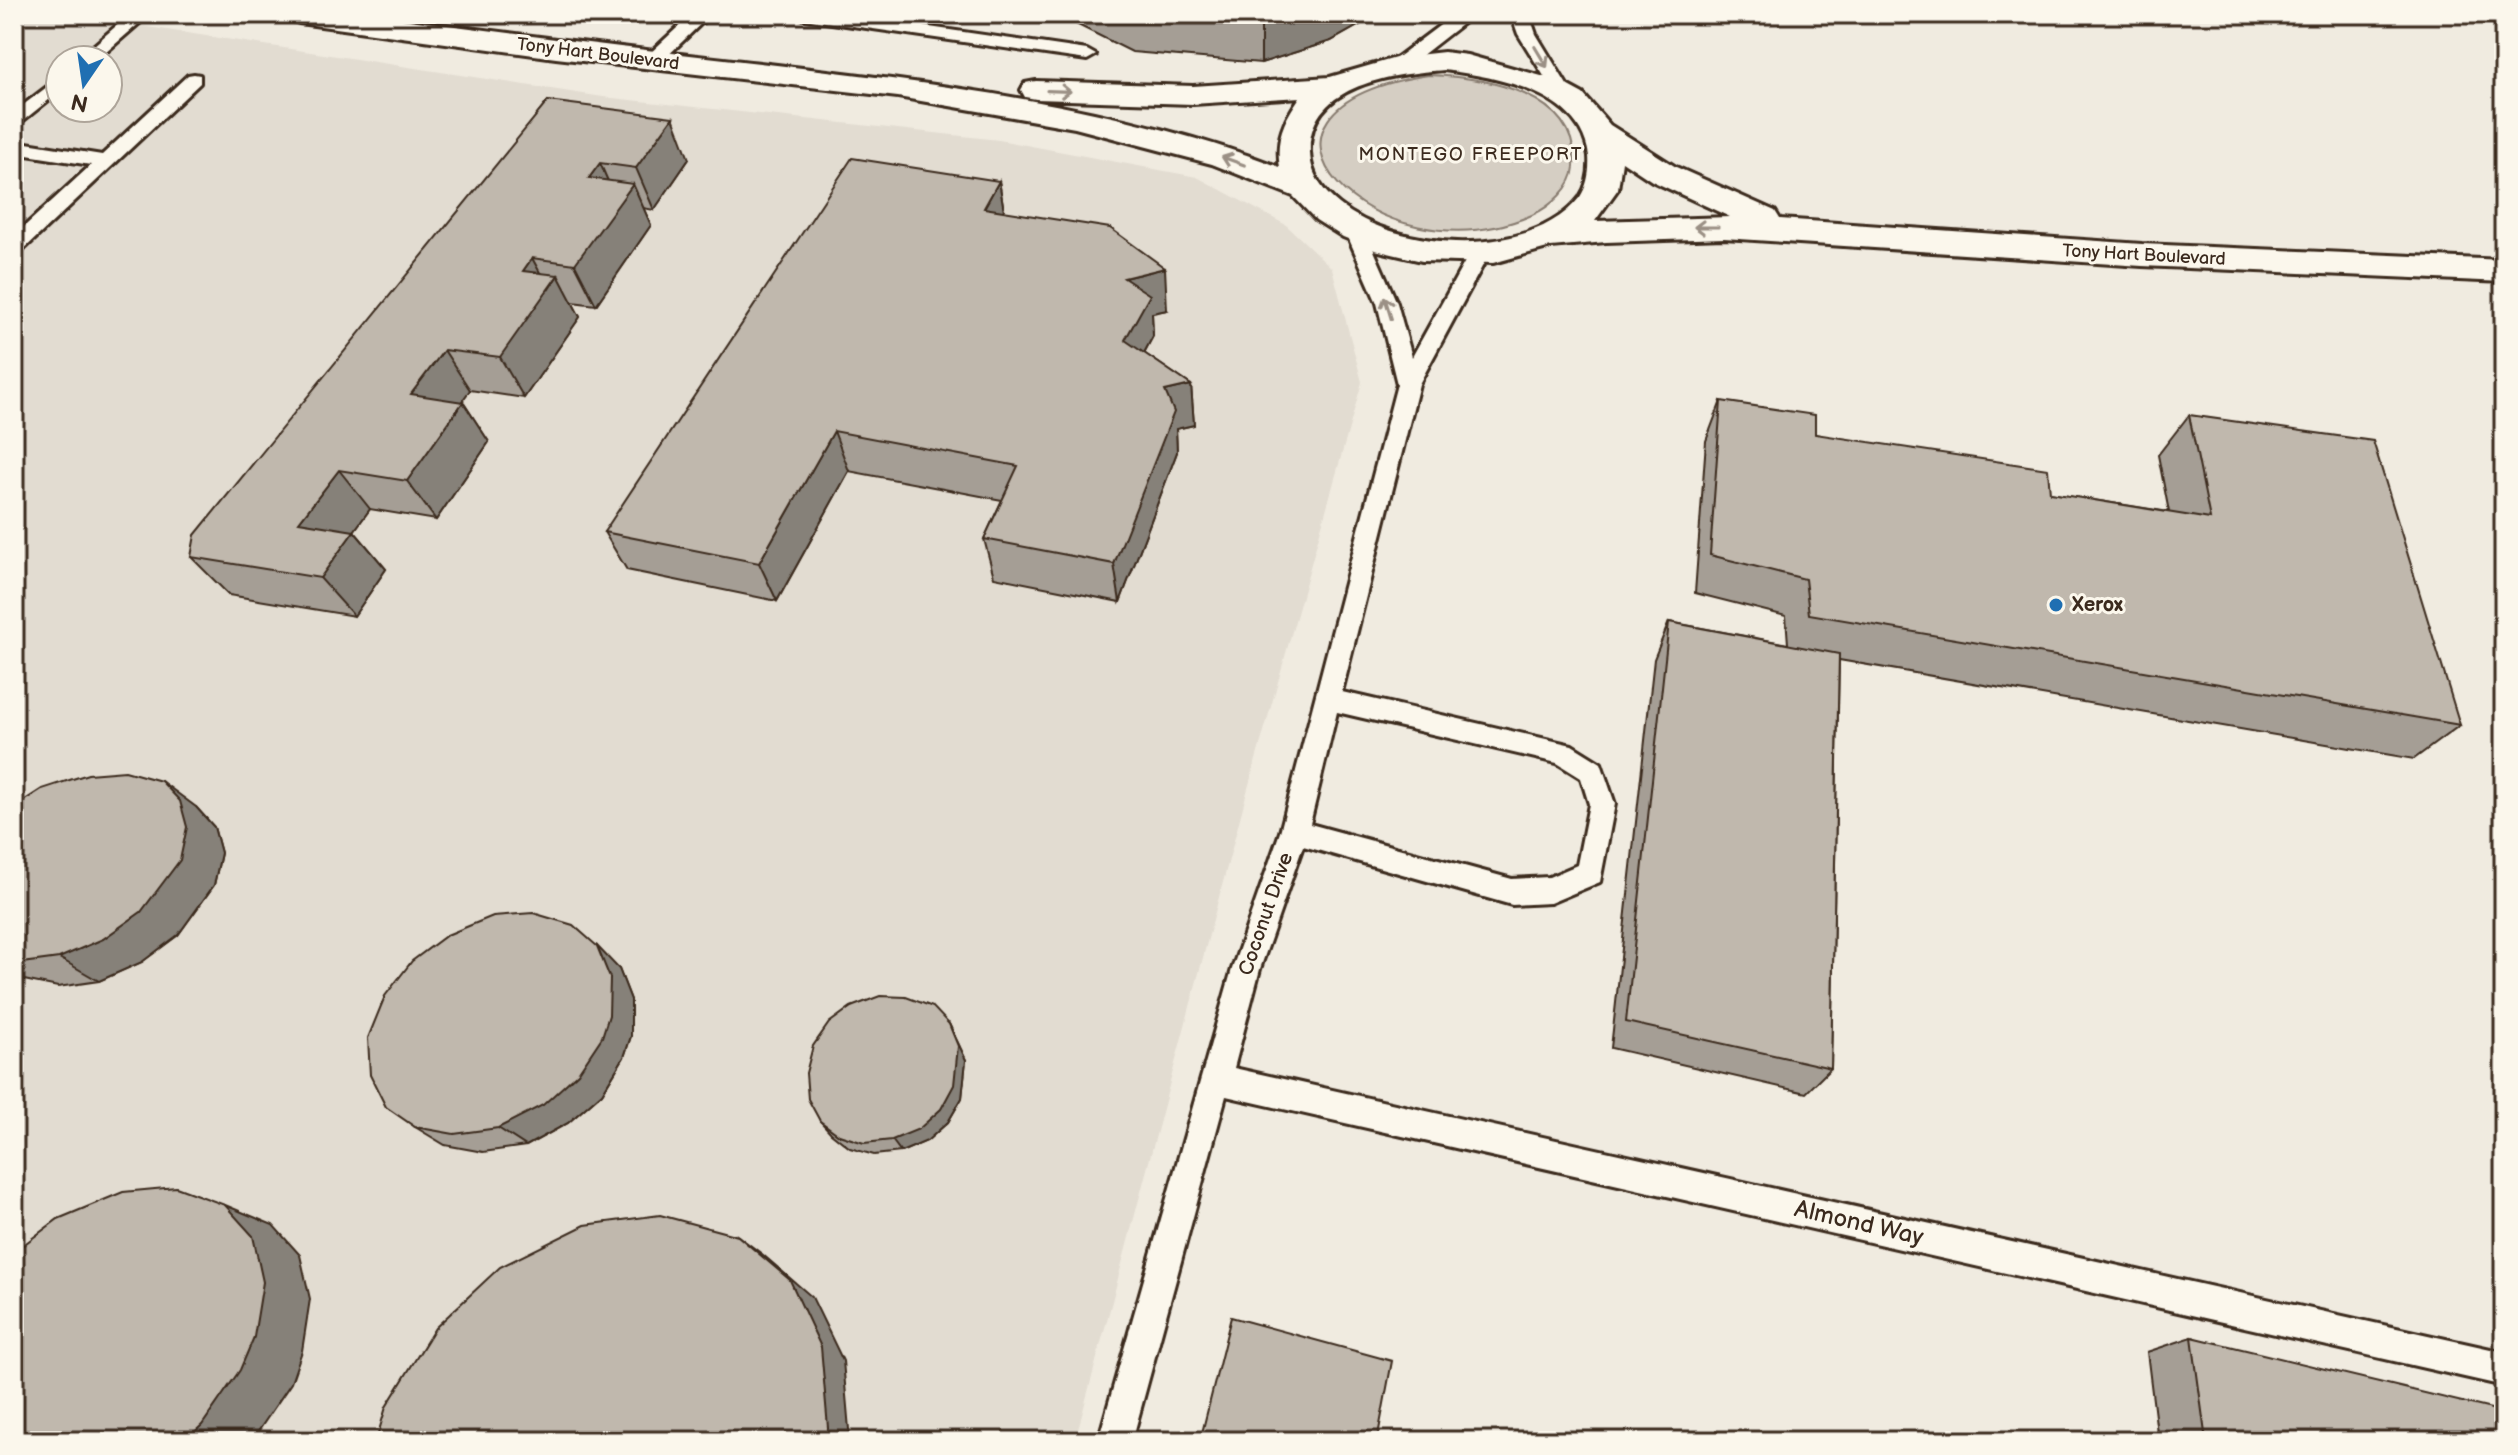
<svg xmlns="http://www.w3.org/2000/svg" width="2518" height="1455" viewBox="0 0 2518 1455" font-family="'Balsamiq Sans',sans-serif">
<style>
.built{fill:#e2dcd1;fill-rule:evenodd}
.green{fill:#d5cec3;stroke:#887c70;stroke-width:2}
.lines{fill:none;stroke-linecap:round;stroke-linejoin:round}
.service-casing{stroke:#3b2a1e;stroke-width:6}
.tertiary-casing{stroke:#3b2a1e;stroke-width:6}
.service{fill:#fbf7ec;fill-rule:evenodd}
.tertiary{fill:#fbf7ec;fill-rule:evenodd}
.wall{fill:#a59e95;stroke:#3b2a1e;stroke-width:2}
.shaded-wall{fill:#868179;stroke:#3b2a1e;stroke-width:2}
.building{fill:#c0b8ad;stroke:#3b2a1e;stroke-width:2}
.oneway{stroke:#9b9085}
.poi-dot{fill:#1f6fb2;stroke:#fbf7ec;stroke-width:3}
.labels{text-anchor:middle;dominant-baseline:central;stroke-width:6;stroke-linejoin:round;paint-order:stroke}
.far-street-label{font-size:18px;fill:#3b2a1e;stroke:#fbf7ec}
.far-neighbourhood-label{font-size:18px;letter-spacing:2px;fill:#3b2a1e;stroke:#fbf7ec}
.poi-label{font-size:20px;font-weight:bold;fill:#3b2a1e;stroke:#fbf7ec;text-anchor:start}
.street-label{font-size:20px;fill:#3b2a1e;stroke:#fbf7ec}
.near-street-label{font-size:24px;fill:#3b2a1e;stroke:#fbf7ec}
</style>
<rect width="100%" height="100%" fill="#f0ebe0"/>
<filter id="ink" filterUnits="userSpaceOnUse"><feTurbulence type="fractalNoise" baseFrequency=".0125" numOctaves="2"/><feDisplacementMap in="SourceGraphic" scale="16" xChannelSelector="R" yChannelSelector="G"/><feConvolveMatrix kernelMatrix="1 2 1 2 8 2 1 2 1" color-interpolation-filters="sRGB"/></filter>
<g filter="url(#ink)">
<!-- built -->
<path class="built" d="M14,14h49l540,83 396,43 198,37 89,48 46,43 30,114 -117,417 -170,642h-1061zM60,60h48v48h-48z"/>
<!-- green -->
<path class="green" d="M1429,75c55,2 151,18 145,92 -1,20 -24,40 -42,48 -156,68 -329,-107 -103,-140z"/>
<g class="lines">
<!-- service casing -->
<g class="service-casing">
<g id="service">
<polygon points="130,14 150,14 97,60 77,60"/>
<polygon points="692,14 711,14 659,64 647,64 647,56"/>
<polygon points="795,14 840,14 1087,50 1096,55 1087,60 804,19"/>
<polygon points="1455,14 1475,14 1407,67 1395,67 1395,59"/>
<polygon points="1511,14 1529,14 1536,34 1575,98 1572,102 1560,102 1518,34"/>
<polygon points="194,74 200,75 200,83 21,252 14,254 14,236 91,165 14,153 14,141 102,155 188,75"/>
<polygon points="60,77 60,91 14,128 14,112"/>
<path d="M1355,224l10,6 32,73 15,54 61,-110h14l3,5 -71,132 -77,308 230,53 29,18 14,41 -15,78 -50,21 -38,2 -209,-59 -43,123 -26,99 1270,284v34l-1278,-290 -94,345h-34l134,-472 48,-137 117,-448 -20,-81 -32,-73zM1337,712l220,51 24,15 8,26 -12,61 -28,12 -37,2 -202,-55z"/>
</g>
</g>
<!-- tertiary casing -->
<g class="tertiary-casing">
<path id="tertiary" d="M284,14h80c126,17 252,33 378,47 180,21 367,41 538,106 -5,-28 4,-47 20,-70l-107,7 -157,-5 -11,-2 -4,-7 4,-7 11,-2 157,5 137,-9 69,-20 45,-5 23,3 92,26 24,13 27,31 66,42 99,44 5,8 362,25 362,16v22l-362,-16 -418,-28 -118,4 -55,5 -58,16 -71,-2 -47,-11 -32,-13 -27,-17 -23,-24 -81,-32 -137,-36 -177,-31 -342,-39 -257,-35 -10,-3zM1444,70c53,7 137,22 145,86 1,14 -1,29 -9,41 -50,64 -184,54 -241,7 -17,-14 -28,-29 -29,-51 -4,-69 84,-79 134,-83zM1622,161l30,20 78,36 -135,4 23,-32z"/>
</g>
<!-- service -->
<use href="#service" class="service"/>
<!-- tertiary -->
<use href="#tertiary" class="tertiary"/>
</g>
<!-- wall -->
<g class="wall">
<polygon points="1001,14 1059,14 1055,21"/>
<polygon points="1074,14 1379,14 1331,41 1261,63 1132,52 1076,24"/>
<polygon points="548,101 689,159 654,210 643,208 651,225 596,305 572,302 580,317 524,398 470,390 461,402 463,402 489,442 436,520 370,509 354,531 386,569 354,616 229,595 191,557"/>
<polygon points="999,181 1004,211 1167,310 1152,313 1153,336 1144,353 1191,385 1194,425 1176,429 1177,452 1120,602 994,577 984,539 1002,500 849,471 777,601 627,570 604,532"/>
<polygon points="1721,401 1815,434 2050,493 2169,512 2158,455 2189,415 2460,725 2414,759 1839,660 1831,1068 1806,1093 1611,1048 1654,659 1669,622 1788,644 1786,616 1695,593 1706,441"/>
<polygon points="14,807 196,807 214,827 221,853 214,885 178,935 142,962 99,981 58,987 24,980 14,975"/>
<polygon points="619,969 631,1000 631,1036 624,1057 602,1093 568,1123 526,1146 483,1152 445,1145 415,1127"/>
<polygon points="949,1024 966,1060 962,1098 948,1122 927,1141 901,1152 874,1155 850,1148 831,1133 820,1121"/>
<polygon points="2192,1337 2504,1441 2158,1441 2147,1352"/>
</g>
<!-- shaded-wall -->
<g class="shaded-wall">
<polygon points="1285,14 1379,14 1331,41 1261,63 1261,21"/>
<polygon points="673,117 689,159 654,210 636,168"/>
<polygon points="600,163 618,204 633,184 651,225 596,305 575,264 589,178"/>
<polygon points="999,181 1006,223 984,208"/>
<polygon points="532,258 549,289 558,275 580,317 524,398 500,357 523,271"/>
<polygon points="1165,268 1167,310 1152,313 1153,336 1129,381 1125,340 1124,278"/>
<polygon points="444,350 470,390 438,434 411,394"/>
<polygon points="1191,385 1194,425 1176,429 1177,452 1120,602 1114,564 1165,391"/>
<polygon points="463,402 489,442 436,520 407,481"/>
<polygon points="834,431 849,471 777,601 759,563"/>
<polygon points="339,470 370,509 333,560 299,522"/>
<polygon points="354,531 386,569 354,616 320,578"/>
<polygon points="161,781 196,807 214,827 221,853 214,885 178,935 142,962 99,981 59,958"/>
<polygon points="597,946 619,969 631,1000 631,1036 624,1057 602,1093 568,1123 526,1146 498,1128"/>
<polygon points="949,1024 966,1060 962,1098 948,1122 927,1141 901,1152 892,1140"/>
<polygon points="225,1205 273,1225 300,1255 310,1299 302,1351 291,1383 255,1436 250,1441 185,1441"/>
<polygon points="738,1236 762,1254 812,1297 843,1361 850,1441 826,1441"/>
</g>
<!-- building -->
<g class="building">
<polygon points="1173,14 1285,14 1261,21"/>
<polygon points="548,101 673,117 636,168 600,163 589,178 633,184 575,264 532,258 523,271 558,275 500,357 444,350 411,394 463,402 407,481 339,470 299,522 354,531 320,578 191,557 195,535"/>
<polygon points="852,158 999,181 984,208 1110,228 1165,268 1124,278 1150,295 1125,340 1191,385 1165,391 1174,412 1114,564 984,539 1018,466 834,431 759,563 604,532"/>
<polygon points="1721,401 1815,415 1815,434 2048,469 2050,493 2210,519 2189,415 2373,441 2460,725 1809,614 1805,579 1710,555"/>
<polygon points="1669,622 1839,654 1831,1068 1626,1022"/>
<polygon points="125,771 161,781 180,801 187,827 180,860 141,912 103,939 59,958 14,964 14,807 42,789 88,774"/>
<polygon points="533,913 573,925 597,946 610,978 609,1015 602,1037 578,1073 543,1105 498,1128 454,1134 415,1127 386,1107 370,1075 368,1038 385,996 412,961 447,935 493,916"/>
<polygon points="880,996 906,997 933,1007 949,1024 958,1046 954,1085 941,1109 919,1129 892,1140 864,1143 839,1135 820,1121 808,1099 806,1073 813,1046 829,1023 851,1007"/>
<polygon points="176,1187 225,1205 253,1236 263,1282 254,1337 240,1370 202,1425 185,1441 14,1441 14,1252 58,1219 123,1192"/>
<polygon points="660,1215 738,1236 790,1280 821,1347 828,1428 826,1441 376,1441 386,1407 435,1328 500,1267 585,1225"/>
<polygon points="1231,1317 1392,1361 1377,1441 1200,1441"/>
<polygon points="2192,1337 2504,1412 2504,1441 2206,1441"/>
</g>
<!-- one-way arrows -->
<defs><path id="oneway-shaft" d="M-6 0H5M1.5-3L5.5 0L1.5 3" fill="none" stroke-width="1.6" stroke-linecap="round" stroke-linejoin="round" transform="scale(2)"/></defs>
<g class="oneway">
<use href="#oneway-shaft" transform="translate(1541 57) rotate(59)"/>
<use href="#oneway-shaft" transform="translate(1059 91) rotate(2)"/>
<use href="#oneway-shaft" transform="translate(1233 161) rotate(-160)"/>
<use href="#oneway-shaft" transform="translate(1706 227) rotate(180)"/>
<use href="#oneway-shaft" transform="translate(1388 308) rotate(-107)"/>
</g>
</g>
<!-- markers -->
<circle class="poi-dot" cx="2056" cy="605" r="8"/>
<g class="labels">
<!-- far-street labels -->
<g class="far-street-label">
<text transform="translate(598 54) rotate(7)">Tony Hart Boulevard</text>
<text transform="translate(2144 255) rotate(3)">Tony Hart Boulevard</text>
</g>
<!-- far-neighbourhood labels -->
<g class="far-neighbourhood-label">
<text x="1471" y="154">MONTEGO FREEPORT</text>
</g>
<!-- poi labels -->
<g class="poi-label">
<text x="2072" y="605">Xerox</text>
</g>
<!-- street labels -->
<g class="street-label">
<text transform="translate(1266 914) rotate(-71)">Coconut Drive</text>
</g>
<!-- near-street labels -->
<g class="near-street-label">
<text transform="translate(1859 1223) rotate(13)">Almond Way</text>
</g>
</g>
<!-- margin -->
<rect width="2518" height="1455" fill="none" stroke="#fbf7ec" stroke-width="48"/>
<rect x="24" y="24" width="2470" height="1407" fill="none" stroke="#3b2a1e" stroke-width="3" filter="url(#ink)"/>
<!-- north arrow -->
<g transform="translate(84 84) rotate(193)"><circle r="38" fill="#fbf7ec" stroke="#aea59a" stroke-width="2"/>
<path d="M0-6L14 30L0 20L-14 30Z" fill="#1f6fb2"/>
<text y="-12" font-size="22" font-weight="bold" text-anchor="middle" fill="#3b2a1e">N</text>
</g>
</svg>
